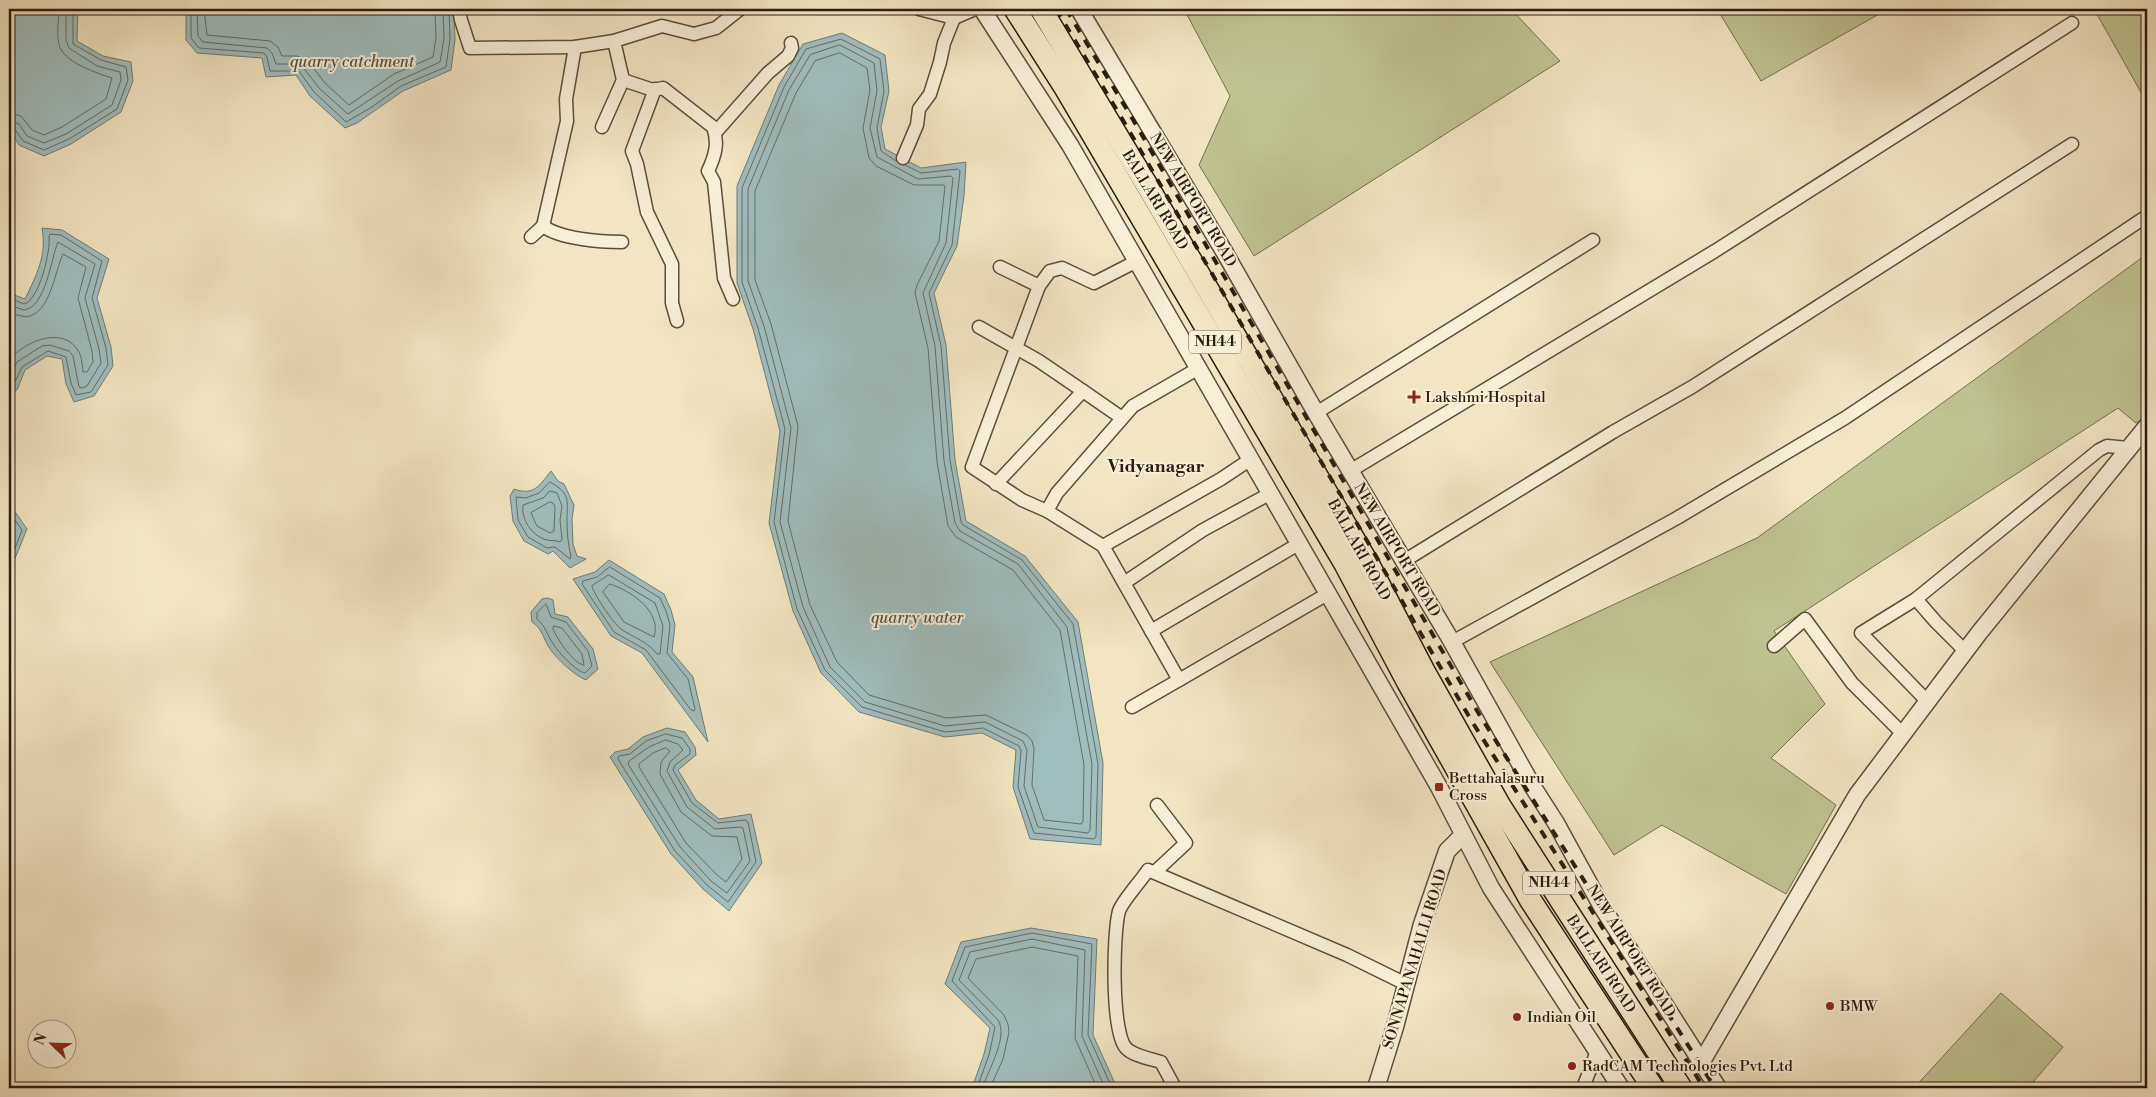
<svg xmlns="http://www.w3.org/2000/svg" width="2156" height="1097" viewBox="0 0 2156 1097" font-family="'Libre Bodoni',serif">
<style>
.green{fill:#bfc390;stroke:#74704e}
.water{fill:#a0bdbe;stroke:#707d77}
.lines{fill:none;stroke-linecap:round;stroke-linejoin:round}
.shore{stroke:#646d66;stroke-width:1}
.minor-casing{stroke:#5b4f3a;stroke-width:15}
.tertiary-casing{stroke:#5b4f3a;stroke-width:19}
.trunk-casing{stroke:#291d0d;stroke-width:24}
.minor{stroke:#f7efd7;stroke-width:12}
.tertiary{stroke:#f7efd7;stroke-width:16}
.trunk{stroke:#f2e6c2;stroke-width:21}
.rail{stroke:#291d0d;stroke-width:4;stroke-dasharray:9 9;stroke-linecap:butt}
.poi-dot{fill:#8f2418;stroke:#f7efd7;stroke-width:2}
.labels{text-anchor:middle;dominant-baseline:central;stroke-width:4;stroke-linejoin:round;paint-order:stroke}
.shield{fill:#f7efd7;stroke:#675c4a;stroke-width:1}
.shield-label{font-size:14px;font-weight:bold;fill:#291d0d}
.street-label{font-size:15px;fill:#291d0d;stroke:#f7efd7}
.poi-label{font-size:15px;fill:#291d0d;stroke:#f7efd7;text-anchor:start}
.water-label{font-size:16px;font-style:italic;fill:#53554b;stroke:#f7efd7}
.quarter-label{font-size:18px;font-weight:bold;fill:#291d0d;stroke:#f7efd7}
</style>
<rect width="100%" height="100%" fill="#f2e6c2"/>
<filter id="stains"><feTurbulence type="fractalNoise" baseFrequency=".004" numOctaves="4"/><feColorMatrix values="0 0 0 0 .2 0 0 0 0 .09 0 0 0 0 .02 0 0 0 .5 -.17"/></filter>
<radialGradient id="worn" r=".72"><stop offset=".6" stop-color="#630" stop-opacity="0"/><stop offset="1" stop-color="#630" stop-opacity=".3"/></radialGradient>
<!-- green -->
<g class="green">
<polygon points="1184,9 1511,9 1560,61 1254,256 1199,165 1230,96"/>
<polygon points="1717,9 1888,9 1761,81"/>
<polygon points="2094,9 2147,9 2147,103"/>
<polygon points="2147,254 2147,416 2136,423 2118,408 1774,631 1825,704 1771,758 1836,805 1786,894 1662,825 1614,855 1490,662 1757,538"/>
<polygon points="2001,993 2063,1047 2028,1088 1914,1088"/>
</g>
<!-- water -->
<g class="water">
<polygon points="9,9 78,9 77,41 103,56 131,62 133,81 121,112 71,144 44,156 19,145 9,128"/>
<polygon points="186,9 454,9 455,40 451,70 403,91 357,123 345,128 310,96 296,75 266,77 262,58 197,53 186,40"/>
<polygon points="842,33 885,55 889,91 881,127 885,149 921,168 966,162 964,196 957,246 934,293 946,345 955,460 966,521 1025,556 1078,622 1103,763 1101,845 1030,839 1013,787 1016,750 982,733 945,737 859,712 821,673 793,611 769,523 780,431 753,329 737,283 737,186 779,85 803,44"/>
<path d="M42,228l20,2 47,29 -12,39 14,49 2,19 -19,30 -20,6 -8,-18 -4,-25 -15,-3 -22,14 -8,20 -8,1v-98l16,6c12,-25 22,-44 17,-71z"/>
<path d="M551,471l7,10 6,3 10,21 -2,14 1,25 4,12 9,3 -16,9 -17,-17 -5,3 -24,-13 -11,-20 -3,-25 4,-7c20,7 25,-3 37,-18z"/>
<polygon points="9,503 27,529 9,573"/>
<polygon points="609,560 664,594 671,610 675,625 672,652 693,677 708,742 642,653 611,636 573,579 595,572"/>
<path d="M548,598l5,2 2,14 13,3 25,32 5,20 -12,11c-12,-5 -29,-21 -36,-31 -7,-10 -7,-20 -18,-27l-1,-10 11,-13z"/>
<polygon points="667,728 685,732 695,747 696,755 678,770 696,800 719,819 751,814 762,863 729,911 703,889 671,854 610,757 615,752 628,749 643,737"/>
<polygon points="1031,928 1097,939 1093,1035 1117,1088 972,1088 984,1054 990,1028 945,984 961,942"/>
</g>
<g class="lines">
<!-- shore -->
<g class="shore">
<polyline points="191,9 191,38 199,48 264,53 267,57 270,71 299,71 314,92 346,122 372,107 401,86 446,67 450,39 449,9"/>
<polyline points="197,9 198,36 203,42 267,48 272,53 276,64 296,64 302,66 319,88 348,114 398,81 440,62 444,39 443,9"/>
<polyline points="204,9 207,35 270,41 278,47 282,56 297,56 307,60 325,83 349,105 394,74 433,57 436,38 435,9"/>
<polygon points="840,45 874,63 877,91 870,128 877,157 918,179 951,176 953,178 946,243 923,293 935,346 944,461 955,523 960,531 1018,564 1067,627 1092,764 1090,830 1088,833 1038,827 1024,786 1027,750 1023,741 985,722 945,726 865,702 830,667 803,607 780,522 791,428 764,326 748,281 748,189 789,90 810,55"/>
<polygon points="840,53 867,68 870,90 863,128 869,158 876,166 914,185 943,185 945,186 939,241 917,285 915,293 928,348 937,462 948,526 956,537 1013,570 1060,630 1084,765 1083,822 1081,824 1044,820 1032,785 1034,749 1032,741 1027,735 986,715 946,718 869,695 837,662 810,605 788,521 798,426 771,324 755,280 755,191 796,93 815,61"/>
<path d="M9,113l12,3 11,14 12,5 18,-8 44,-28 6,-21c-15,-5 -50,-16 -53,-34 -3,-11 0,-24 0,-35"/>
<polyline points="9,120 19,124 27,136 44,143 66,134 112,105 121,80 120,72 97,66 69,48 66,40 66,9"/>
<polyline points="9,126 14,128 23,141 44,150 69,139 117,109 128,80 126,67 101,60 73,44 73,9"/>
<polyline points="896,161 881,151 877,128 884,91 880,59 841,39 806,49 784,87 742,188 742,282 758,328 785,429 774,522 797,609 825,670 862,707 945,732 983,728 1019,746 1021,751 1018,787 1034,833 1094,839 1096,837 1098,764 1073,624 1022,560 963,525 961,522 950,460 941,346 929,293 952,245 960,171 958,169 921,173 905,165"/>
<path d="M9,298l15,6c15,-3 27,-54 25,-68l1,-2 11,1 41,26 -10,37 14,50 2,17 -17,27 -15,3 -5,-12 -5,-26 -18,-6 -26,16 -8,17 -5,2"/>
<path d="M9,305l15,5c22,-3 27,-52 34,-68l37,22 -10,34 14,51 2,14 -14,23 -5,2 -3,-1 -6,-31 -4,-5 -19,-6 -8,1 -25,16 -8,17"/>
<path d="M9,313l17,4c25,-4 28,-44 37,-63l23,13 -8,31 14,53 1,11 -6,10h-4c-1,-8 -1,-17 -6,-23 -16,-24 -56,-6 -68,12"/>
<path d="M550,482c21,12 17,17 17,39 0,12 1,24 4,35l-1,3 -15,-12 -8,1 -19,-11 -10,-17 -2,-23 10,1 13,-5z"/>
<path d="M550,491l7,2 5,13 -2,14 2,19 -2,3c-4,-2 -9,-1 -13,-2 -15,-4 -26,-20 -24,-35l20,-7z"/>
<polygon points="550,502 553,503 555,507 554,531 550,533 537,526 531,513"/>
<polyline points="9,512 22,530 9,564"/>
<polygon points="610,567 660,598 666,611 670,625 667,653 688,679 695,709 694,711 691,710 646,650 614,632 582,584 583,581 597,577"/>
<path d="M609,575l46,28 8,23 -3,28h-3c-10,-13 -23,-16 -36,-25 -8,-6 -27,-34 -29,-43z"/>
<path d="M610,584c21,7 52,27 44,53l-30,-15 -21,-30z"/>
<path d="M546,604l5,13 15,5 22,29 4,15 -7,7c-8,-1 -26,-20 -31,-28 -7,-9 -8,-19 -17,-26v-6z"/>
<path d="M554,626l8,2 20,26 2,11c-10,-1 -27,-26 -31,-36z"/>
<polygon points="666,734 682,738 690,749 690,754 675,765 673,770 692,803 718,823 745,820 748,822 756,862 728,902 707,885 675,851 618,759 619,756 630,754 646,741"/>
<polygon points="666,740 678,744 683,750 670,762 667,771 687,807 715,829 740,827 743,828 750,861 727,893 711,881 680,847 628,764 629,761 649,747"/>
<polygon points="666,748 670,751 661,762 660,774 681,812 712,836 737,837 742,859 726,882 717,875 686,843 639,767 639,764 653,753"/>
<polyline points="977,1088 989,1055 995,1027 952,981 965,947 1032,933 1092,944 1088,1035 1112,1088"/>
<path d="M983,1088c4,-17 26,-51 15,-68l-39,-40 11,-28 62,-13 53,11 -3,86 23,52"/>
<polyline points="990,1088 1003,1059 1009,1032 1008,1024 1004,1015 968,978 976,959 1032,947 1078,956 1075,1038 1097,1088"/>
</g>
<!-- minor casing -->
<g class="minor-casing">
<g id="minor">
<polyline points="459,9 461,20 470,48 575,47 614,41 662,26 694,34 716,28 740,9"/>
<polyline points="919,9 954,18 975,9"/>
<path d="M614,41l9,39 30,10 10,-2 50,39c6,16 2,29 -5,44l6,11 10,96 9,21"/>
<polyline points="655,89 632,151 637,164 647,212 672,264 672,303 677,321"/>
<polyline points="602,127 623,80"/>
<polyline points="715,133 768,73 788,56 792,48 791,43"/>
<polyline points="903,158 917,125 919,109 930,94 940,62 944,43 954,18"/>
<path d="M543,226c17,13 58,16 79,16"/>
<polyline points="531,237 543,226 567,121 566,99 575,47"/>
<polyline points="1000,267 1039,286"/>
<polyline points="979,327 1039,361 1083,391"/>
<polyline points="1199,368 1133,406 1057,493 1047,511 1103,546 1179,680 1329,593"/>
<polyline points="1316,413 1593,240"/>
<polyline points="1350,471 1715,251 2072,23"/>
<polyline points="996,484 1083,391 1122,418"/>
<polyline points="1047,511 1022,500 972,467 1039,286 1050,271 1062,268 1094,283 1137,261"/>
<polyline points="1103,546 1221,479 1251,459"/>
<polyline points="1404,561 1613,432 1692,387 2072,144"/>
<polyline points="1124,583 1203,530 1271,493"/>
<polyline points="1916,599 2099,450 2107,446 2128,448"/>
<polyline points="1151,631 1300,543"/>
<polyline points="1452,642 1677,518 1845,418 2147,216"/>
<polyline points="1774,646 1805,619 1852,683 1902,733"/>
<polyline points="1927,701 1861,633 1916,599 1936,622 1965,651"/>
<polyline points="1132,707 1179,680"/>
<polyline points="1155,872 1186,843 1157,805"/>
<path d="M1175,1088l-14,-26c-9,-3 -28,-6 -35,-14 -15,-16 -13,-115 -7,-137 4,-11 22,-30 29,-41l199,85 59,29"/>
<polyline points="1583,1088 1597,1051"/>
</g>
</g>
<!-- tertiary casing -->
<g class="tertiary-casing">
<g id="tertiary">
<polyline points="982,9 1070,145 1439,787 1491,888 1621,1088"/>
<polyline points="1079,9 1225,253 1316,413 1452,642 1533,787 1556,823 1602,907 1718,1088"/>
<polyline points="1701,1063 1857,795 1979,633 2147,426"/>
<polyline points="1376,1088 1395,1027 1422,924 1447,851 1463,835"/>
</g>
</g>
<!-- trunk casing -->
<g class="trunk-casing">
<g id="trunk">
<polyline points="1015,9 1064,86 1345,564 1407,681 1531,901 1653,1088"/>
<polyline points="1041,9 1148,187 1369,565 1425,673 1500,806 1681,1088"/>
</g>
</g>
<!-- minor -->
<use href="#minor" class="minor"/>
<!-- tertiary -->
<use href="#tertiary" class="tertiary"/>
<!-- trunk -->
<use href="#trunk" class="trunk"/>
<!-- rail -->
<g class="rail">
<polyline points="1056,9 1124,122 1471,720 1704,1088"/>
<polyline points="1066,9 1132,118 1479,714 1715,1088"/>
</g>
</g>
<!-- markers -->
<g class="poi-dot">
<path d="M1411.5 389.5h5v5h5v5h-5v5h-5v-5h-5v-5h5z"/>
<rect x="1434" y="782" width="10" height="10" rx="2.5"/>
<circle cx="1830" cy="1006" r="5"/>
<circle cx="1517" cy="1017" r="5"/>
<circle cx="1572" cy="1066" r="5"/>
</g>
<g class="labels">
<!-- shield labels -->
<g class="shield">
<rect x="1189" y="330.5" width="52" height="23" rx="4"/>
<rect x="1523" y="871.5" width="52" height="23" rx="4"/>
</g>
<g class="shield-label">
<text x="1215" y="342">NH44</text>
<text x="1549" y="883">NH44</text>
</g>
<!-- street labels -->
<g class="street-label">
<text transform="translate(1155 200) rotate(59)">BALLARI ROAD</text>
<text transform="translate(1193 200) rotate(59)">NEW AIRPORT ROAD</text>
<text transform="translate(1359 550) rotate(61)">BALLARI ROAD</text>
<text transform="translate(1397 550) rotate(59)">NEW AIRPORT ROAD</text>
<text transform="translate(1631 951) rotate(58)">NEW AIRPORT ROAD</text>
<text transform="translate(1415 959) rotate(-73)">SONNAPANAHALLI ROAD</text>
<text transform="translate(1601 964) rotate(57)">BALLARI ROAD</text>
</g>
<!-- poi labels -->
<g class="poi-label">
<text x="1425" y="397">Lakshmi Hospital</text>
<text x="1449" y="778">Bettahalasuru<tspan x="1449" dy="17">Cross</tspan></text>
<text x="1840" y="1006">BMW</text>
<text x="1527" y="1017">Indian Oil</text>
<text x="1582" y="1066">RadCAM Technologies Pvt. Ltd</text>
</g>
<!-- water labels -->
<g class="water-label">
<text x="352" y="62">quarry catchment</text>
<text x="917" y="618">quarry water</text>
</g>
<!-- quarter labels -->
<g class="quarter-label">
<text x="1156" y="466">Vidyanagar</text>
</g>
</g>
<!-- margin -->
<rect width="2156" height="1097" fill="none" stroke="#f2e6c2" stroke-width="30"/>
<rect x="10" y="10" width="2136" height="1077" fill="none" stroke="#291d0d" stroke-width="2.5"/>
<rect x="15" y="15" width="2126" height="1067" fill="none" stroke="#291d0d"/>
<!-- north arrow -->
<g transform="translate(52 1044) rotate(293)"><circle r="24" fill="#f7efd7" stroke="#a59b86"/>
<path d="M0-4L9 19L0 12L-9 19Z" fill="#8f2418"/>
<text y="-8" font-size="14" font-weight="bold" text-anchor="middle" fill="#291d0d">N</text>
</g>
<rect width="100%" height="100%" filter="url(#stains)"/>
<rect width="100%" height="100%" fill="url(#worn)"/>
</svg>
